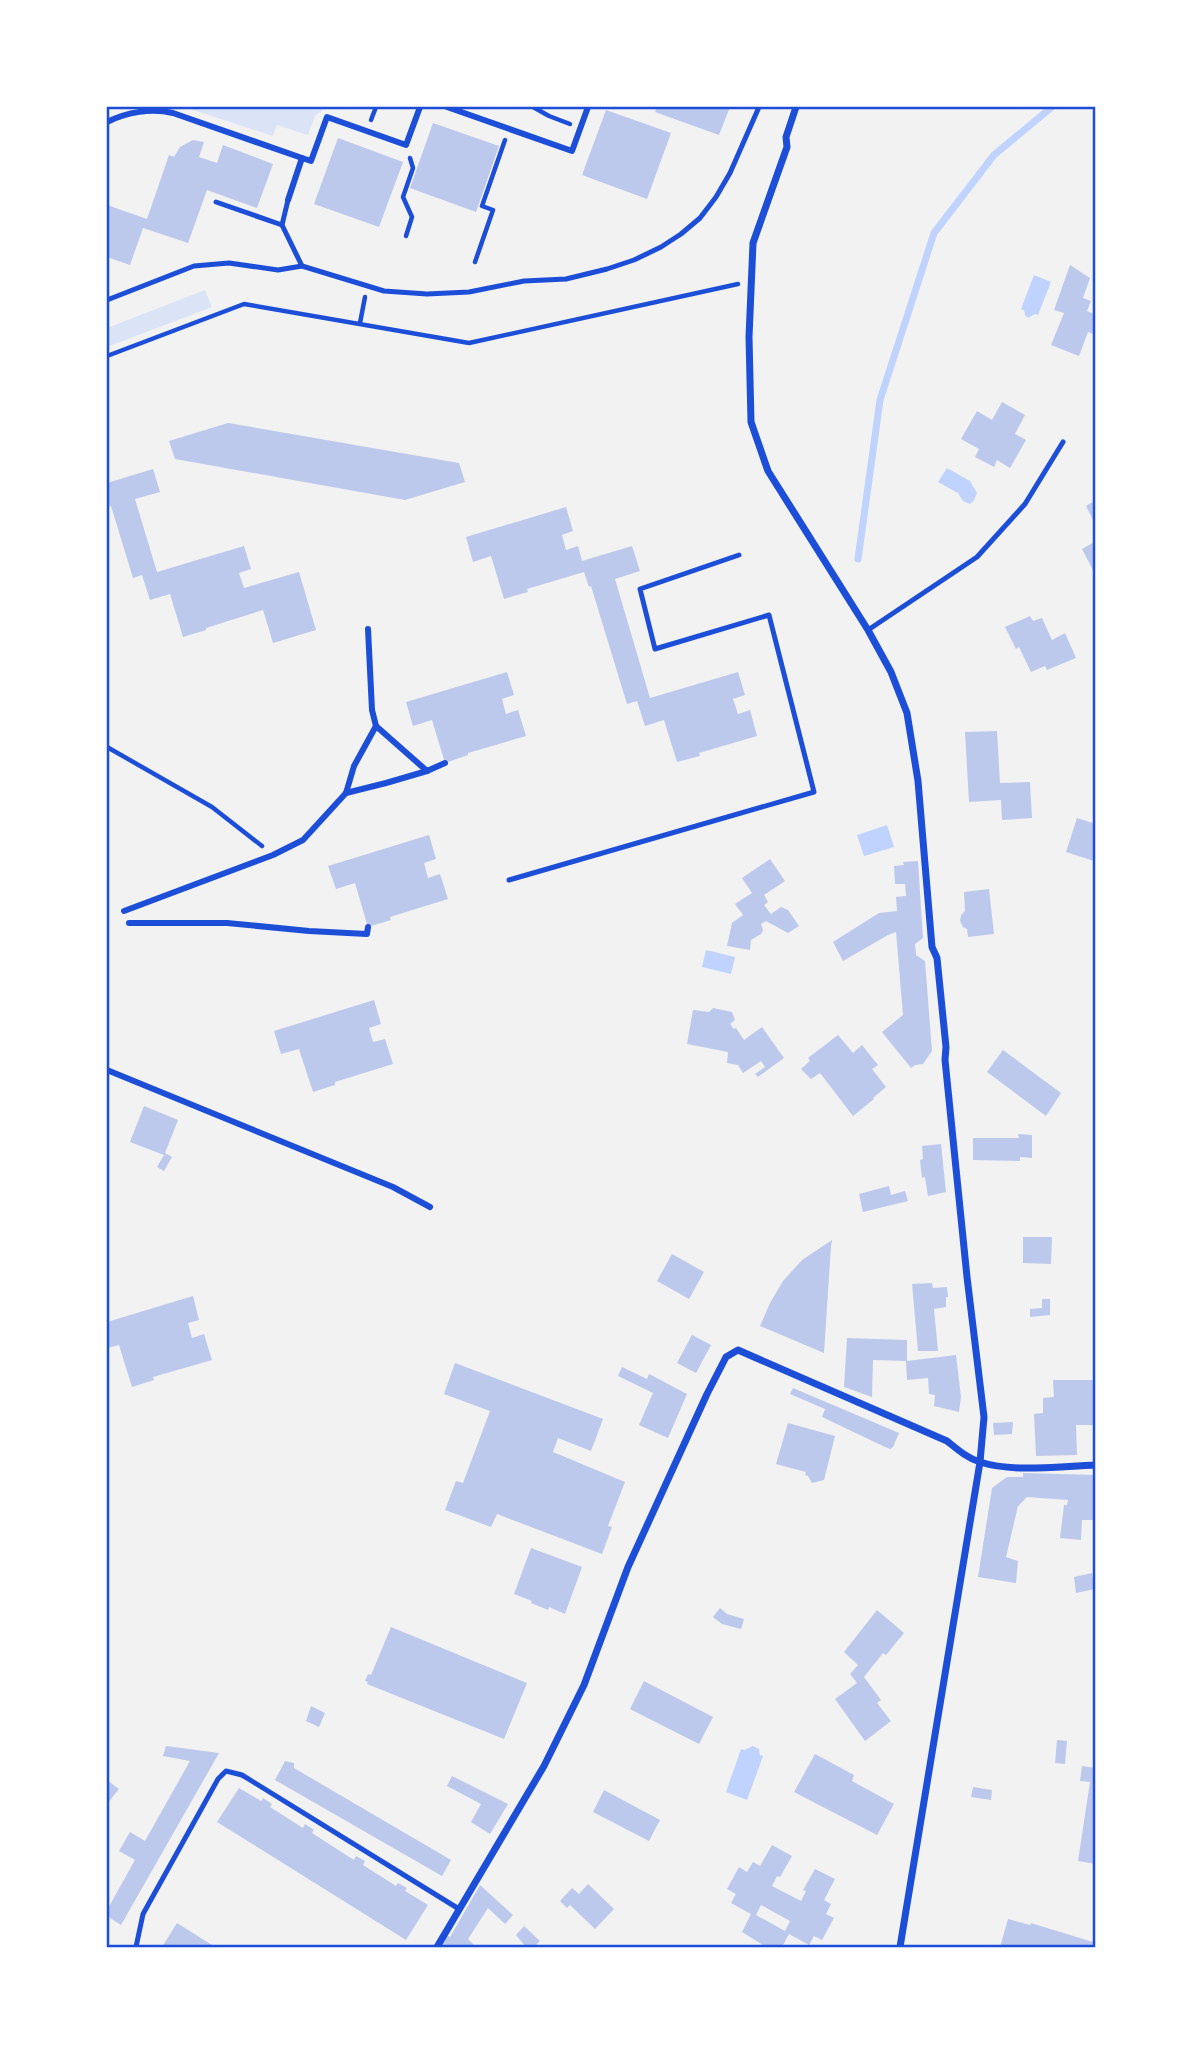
<svg xmlns="http://www.w3.org/2000/svg" width="1203" height="2054" viewBox="0 0 1203 2054" font-family="Montserrat,sans-serif">
<style>
.green{fill:#dbe4f7}
.water{fill:#bfd3fe}
.lines{fill:none;stroke-linecap:round;stroke-linejoin:round}
.stream{stroke:#bfd3fe;stroke-width:7}
.building{fill:#bdc9ec;fill-rule:evenodd}
.path{stroke:#1d4ed8;stroke-width:4.5}
.service{stroke:#1d4ed8;stroke-width:5}
.pedestrian{stroke:#1d4ed8;stroke-width:6}
.minor{stroke:#1d4ed8;stroke-width:7}
.neatline{fill:none;stroke:#1d4ed8;stroke-width:2.5}
</style>
<rect width="100%" height="100%" fill="#f2f2f2"/>
<!-- green -->
<g class="green">
<polygon points="184,107 326,107 315,116 308,135 277,125 273,136"/>
<polygon points="205,290 212,307 107,347 107,328"/>
</g>
<!-- water -->
<g class="water">
<polygon points="1034,275 1051,282 1038,315 1035,314 1028,318 1025,315 1024,310 1021,309"/>
<polygon points="947,468 970,481 977,493 974,500 970,504 963,501 958,493 938,482"/>
<polygon points="887,825 894,847 864,856 857,835"/>
<polygon points="706,950 735,957 731,974 702,967"/>
<polygon points="753,1746 759,1749 760,1755 763,1756 747,1800 726,1792 741,1749 744,1750"/>
</g>
<g class="lines">
<!-- stream -->
<polyline class="stream" points="858,559 880,400 934,233 994,155 1052,107"/>
</g>
<!-- building -->
<g class="building">
<polygon points="657,107 730,107 719,135 655,112"/>
<polygon points="606,110 671,133 647,199 582,175"/>
<polygon points="433,123 499,146 476,212 410,188"/>
<polygon points="338,138 403,162 379,227 314,204"/>
<polygon points="193,140 204,142 199,157 217,163 223,145 273,164 257,208 207,190 188,243 143,228 130,265 107,257 107,205 147,219 169,155 174,157 180,147"/>
<polygon points="1070,265 1090,278 1083,298 1091,301 1087,311 1096,315 1096,335 1088,332 1079,356 1051,345 1064,313 1054,310"/>
<polygon points="1002,402 1025,415 1015,434 1026,440 1010,468 997,460 994,467 975,457 979,449 961,439 977,411 992,420"/>
<polygon points="228,423 459,463 465,482 405,500 175,459 169,441"/>
<polygon points="153,469 160,492 135,499 157,572 244,546 251,569 239,573 244,588 299,572 316,630 273,643 263,610 206,628 206,630 183,637 170,594 150,600 142,575 133,578 111,506 107,508 107,483"/>
<polygon points="1096,500 1096,526 1086,506"/>
<polygon points="566,507 573,531 562,535 566,550 578,546 582,561 632,546 640,571 615,579 650,698 738,672 745,695 733,699 738,714 750,710 757,736 699,753 700,756 677,762 664,720 645,726 637,701 627,704 591,586 589,587 584,572 527,589 528,592 504,599 491,556 473,562 466,537"/>
<polygon points="1096,541 1096,576 1082,549"/>
<polygon points="1030,616 1033,621 1042,618 1052,640 1065,633 1076,658 1047,670 1045,666 1031,672 1019,647 1016,649 1005,627"/>
<polygon points="507,672 514,695 502,699 506,714 518,710 526,736 468,753 468,755 445,763 432,720 413,726 406,702"/>
<polygon points="997,731 1000,783 1030,782 1032,818 1002,820 1001,800 969,802 965,732"/>
<polygon points="1077,818 1096,824 1096,865 1093,865 1094,861 1066,852"/>
<polygon points="429,835 436,859 424,863 428,878 440,874 448,899 390,917 391,920 368,927 355,883 336,889 328,866"/>
<polygon points="770,859 785,881 764,895 768,902 764,905 771,914 781,907 788,910 799,926 788,933 766,921 761,924 763,930 761,934 751,940 750,950 727,946 732,923 743,915 735,904 752,893 742,878"/>
<polygon points="918,861 923,938 915,944 916,955 925,961 932,1051 923,1064 915,1065 911,1068 882,1032 903,1015 896,932 888,935 843,961 833,942 879,913 897,911 896,897 906,896 905,884 895,884 894,866 904,865 903,862"/>
<polygon points="989,889 994,934 968,937 967,929 963,927 960,921 961,915 965,911 964,892"/>
<polygon points="374,1000 381,1024 369,1028 373,1042 385,1039 393,1064 335,1082 335,1085 313,1092 299,1049 281,1054 274,1031"/>
<polygon points="713,1008 732,1012 735,1020 730,1024 734,1029 736,1028 744,1040 762,1027 784,1058 758,1077 755,1074 765,1067 761,1061 743,1073 738,1065 727,1063 728,1052 687,1044 693,1010 709,1012"/>
<polygon points="838,1035 853,1053 862,1045 878,1065 872,1069 886,1087 873,1098 874,1099 853,1116 820,1073 811,1079 801,1069 810,1061 808,1058"/>
<polygon points="1003,1050 1061,1093 1046,1116 987,1072"/>
<polygon points="144,1106 178,1120 165,1153 172,1157 164,1171 157,1167 164,1155 130,1142"/>
<polygon points="1018,1134 1032,1135 1032,1158 1020,1157 1020,1161 973,1160 973,1138 1019,1138"/>
<polygon points="941,1144 946,1192 928,1196 925,1177 922,1178 920,1160 923,1159 922,1146"/>
<polygon points="889,1186 891,1195 905,1191 908,1201 863,1212 859,1194"/>
<polygon points="1023,1237 1052,1237 1051,1264 1023,1263"/>
<polygon points="832,1240 831,1246 824,1353 760,1326 770,1303 783,1281 802,1260"/>
<polygon points="672,1254 704,1272 689,1299 657,1281"/>
<polygon points="932,1283 933,1288 947,1287 948,1297 946,1297 946,1307 934,1309 938,1351 918,1351 912,1284"/>
<polygon points="193,1296 199,1320 188,1323 192,1338 204,1334 212,1360 153,1377 154,1380 132,1387 119,1345 107,1348 107,1322"/>
<polygon points="1042,1299 1050,1299 1050,1315 1030,1317 1030,1309 1042,1308"/>
<polygon points="692,1335 711,1345 696,1373 677,1363"/>
<polygon points="847,1338 907,1340 907,1361 956,1355 961,1397 959,1412 934,1406 935,1395 929,1394 928,1378 907,1380 906,1361 873,1360 872,1397 844,1387"/>
<polygon points="455,1363 603,1419 591,1451 558,1438 553,1452 625,1482 608,1526 612,1527 602,1554 497,1514 491,1527 445,1510 456,1481 463,1483 490,1411 444,1394"/>
<polygon points="622,1367 647,1379 649,1374 687,1394 668,1438 639,1425 653,1393 618,1376"/>
<polygon points="1053,1380 1096,1380 1096,1425 1076,1425 1077,1455 1036,1456 1034,1414 1043,1413 1043,1398 1054,1397"/>
<polygon points="793,1388 899,1433 893,1447 890,1449 883,1446 822,1417 825,1409 790,1394"/>
<polygon points="1013,1422 1012,1434 994,1435 993,1423"/>
<polygon points="788,1423 835,1436 824,1480 812,1483 808,1476 805,1475 806,1472 776,1464"/>
<polygon points="1023,1473 1096,1475 1096,1520 1082,1520 1081,1540 1060,1538 1064,1505 1067,1505 1068,1500 1027,1497 1018,1506 1006,1557 1018,1561 1016,1583 978,1577 992,1488 1007,1477 1023,1477"/>
<polygon points="531,1548 582,1567 565,1614 549,1607 548,1610 531,1603 532,1601 514,1594"/>
<polygon points="1092,1573 1095,1589 1076,1593 1074,1577"/>
<polygon points="720,1608 727,1614 744,1619 741,1629 722,1624 713,1617"/>
<polygon points="877,1610 904,1633 886,1655 883,1653 864,1677 881,1700 877,1703 891,1721 865,1741 835,1699 857,1683 850,1674 858,1665 844,1652"/>
<polygon points="391,1627 527,1683 504,1739 367,1684 368,1682 365,1681 368,1674 371,1675"/>
<polygon points="644,1681 713,1717 699,1744 630,1709"/>
<polygon points="311,1706 325,1713 319,1727 306,1721"/>
<polygon points="1057,1740 1067,1741 1065,1764 1055,1763"/>
<polygon points="166,1746 219,1753 121,1925 107,1916 107,1910 135,1860 119,1851 130,1832 145,1841 190,1761 163,1756"/>
<polygon points="815,1754 854,1775 852,1781 894,1804 877,1835 794,1792"/>
<polygon points="285,1761 294,1763 294,1768 451,1860 442,1876 275,1780"/>
<polygon points="1082,1766 1096,1768 1096,1864 1078,1861 1090,1782 1080,1781"/>
<polygon points="452,1776 508,1804 490,1834 471,1822 481,1804 447,1786"/>
<polygon points="107,1780 119,1789 107,1804"/>
<polygon points="973,1787 992,1790 991,1800 971,1797"/>
<polygon points="239,1788 261,1801 263,1798 272,1804 270,1807 303,1828 305,1824 314,1830 312,1833 354,1860 356,1856 365,1861 363,1865 396,1886 398,1883 407,1888 405,1891 428,1905 406,1940 217,1822"/>
<polygon points="604,1790 660,1820 649,1841 593,1812"/>
<path d="M772,1845l20,11 -12,21 -3,-1 -5,10 29,15 5,-10 -3,-1 12,-21 20,10 -11,21 7,4 -5,10 8,4 -12,22 -8,-4 -5,9 -20,-11 -7,13h-16l-24,-15 9,-18 -20,-11 5,-9 -9,-5 12,-22 8,5 6,-10 7,4zM761,1905l29,16 -5,10 -29,-16z"/>
<polygon points="588,1884 614,1909 595,1929 570,1905 567,1908 560,1901 572,1888 579,1894"/>
<polygon points="480,1885 513,1915 505,1924 488,1908 468,1939 476,1947 440,1947 447,1935 450,1937"/>
<polygon points="1008,1919 1030,1925 1031,1923 1096,1943 1096,1947 1000,1947"/>
<polygon points="177,1923 212,1945 210,1947 162,1947"/>
<polygon points="524,1926 540,1941 534,1947 526,1947 516,1935"/>
</g>
<g class="lines">
<!-- path -->
<g class="path">
<polyline points="533,107 549,116 570,124"/>
<polyline points="371,120 376,107"/>
<polyline points="406,236 412,217 403,197 413,168 410,158"/>
<polyline points="475,262 493,210 482,206 505,140"/>
<polyline points="360,323 365,297"/>
<polyline points="107,356 244,304 469,343 738,284"/>
<polyline points="107,747 212,807 262,846"/>
</g>
<!-- service -->
<g class="service">
<polyline points="288,200 282,225 302,266"/>
<polyline points="216,202 282,225"/>
<polyline points="107,300 194,266 229,263 278,270 302,266 384,291 427,294 469,292 524,281 566,279 607,269 634,260 661,247 681,234 700,218 716,197 730,173 759,107"/>
<polyline points="868,630 977,557 1025,504 1063,442"/>
<polyline points="509,880 814,792 769,615 655,649 640,589 739,555"/>
<polyline points="136,1947 143,1914 218,1779 226,1771 242,1775 459,1909"/>
</g>
<!-- pedestrian -->
<g class="pedestrian">
<polyline points="447,107 572,151 588,107"/>
<path d="M107,122c20,-10 44,-14 66,-9l129,45"/>
<polyline points="288,200 302,158 311,161 327,117 406,145 420,107"/>
<polyline points="368,629 372,710 376,726 427,771 445,763"/>
<polyline points="346,793 386,783 427,771"/>
<polyline points="124,911 273,855 303,840 346,793 354,766 376,726"/>
<polyline points="129,923 227,923 309,931 367,934 368,927"/>
<polyline points="107,1070 393,1187 430,1207"/>
</g>
<!-- minor -->
<g class="minor">
<polyline points="796,107 786,137 787,147 753,243 749,337 751,422 768,471 868,630 891,672 907,713 918,781 932,947 937,958 946,1047 945,1060 967,1277 984,1417 980,1462 900,1947"/>
<path d="M437,1947l107,-181 40,-81 44,-118 79,-173 19,-37 12,-7 209,91c10,8 20,17 33,21 34,11 80,4 116,3"/>
</g>
</g>
<!-- border -->
<rect width="1203" height="2054" fill="none" stroke="#ffffff" stroke-width="217"/>
<rect x="108" y="108" width="986" height="1838" class="neatline"/>
</svg>
